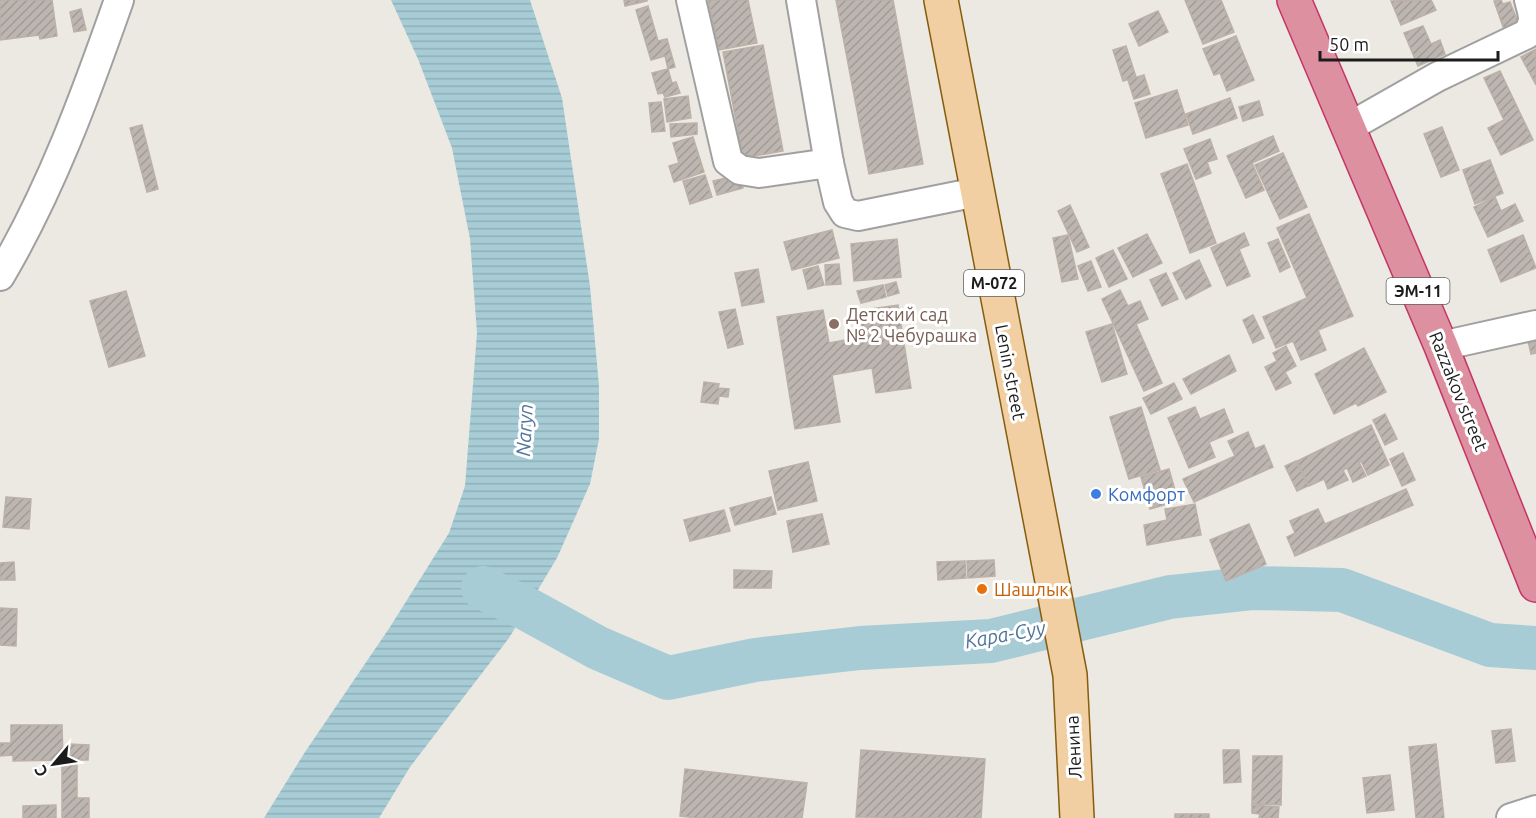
<svg xmlns="http://www.w3.org/2000/svg" width="1536" height="818" viewBox="0 0 1536 818" font-family="Ubuntu,sans-serif">
<style>
.water{fill:url(#water-rules)}
.lines{fill:none;stroke-linecap:round;stroke-linejoin:round}
.river{stroke:#a7ccd6;stroke-width:44}
.building{fill:url(#building-hatch);stroke:#bcb0a7;stroke-width:1.5}
.minor-casing{stroke:#a0a0a0;stroke-width:32}
.major-casing{stroke:#865d0e;stroke-width:36}
.highway-casing{stroke:#c53567;stroke-width:36}
.minor{stroke:#fff;stroke-width:28}
.major{stroke:#f2cfa2;stroke-width:33}
.highway{stroke:#dd91a0;stroke-width:33}
.education-dot{fill:#8d6e63;stroke:#fff;stroke-width:2}
.shop-dot{fill:#3f7fe0;stroke:#fff;stroke-width:2}
.food-dot{fill:#e8710a;stroke:#fff;stroke-width:2}
.labels{text-anchor:middle;dominant-baseline:central;stroke-width:6;stroke-linejoin:round;paint-order:stroke}
.shield{fill:#fff;stroke:#606060;stroke-width:1.5}
.shield-label{font-size:16px;font-weight:bold;fill:#1c1c1c}
.education-label{font-size:18px;fill:#785e54;stroke:#fff;text-anchor:start}
.street-label{font-size:18px;fill:#1c1c1c;stroke:#fff}
.shop-label{font-size:18px;fill:#366cbe;stroke:#fff;text-anchor:start}
.food-label{font-size:18px;fill:#c56008;stroke:#fff;text-anchor:start}
.water-label{font-size:20px;font-style:italic;fill:#50769b;stroke:#fff}
</style>
<defs>
<pattern id="water-rules" width="6" height="5" patternUnits="userSpaceOnUse" patternTransform="scale(1.5)"><rect width="6" height="5" fill="#a7ccd6"/><path d="M0 2.5h6" fill="none" stroke="#8fafb7"/></pattern>
<pattern id="building-hatch" width="6" height="6" patternUnits="userSpaceOnUse" patternTransform="scale(1.5)"><rect width="6" height="6" fill="#bcb5b0"/><path d="M-1 1l2-2M0 6l6-6M5 7l2-2" fill="none" stroke="#a19b97"/></pattern>
</defs>
<rect width="100%" height="100%" fill="#ece9e3"/>
<!-- water -->
<polygon class="water" points="391,0 530,0 562,98 590,286 599,386 599,439 590,484 557,558 509,638 410,767 379,818 264,818 305,752 390,627 449,533 465,486 477,333 470,239 452,148 418,59"/>
<g class="lines">
<!-- river -->
<polyline class="river" points="483,588 527,609 598,648 668,678 755,660 860,648 991,641 1170,597 1254,588 1342,590 1490,645 1536,648"/>
</g>
<!-- building -->
<g class="building">
<polygon points="0,0 52,0 57,36 40,39 39,35 0,40"/>
<polygon points="624,0 647,0 647,1 625,6"/>
<polygon points="708,0 748,0 757,43 719,50"/>
<polygon points="836,0 893,0 923,164 869,174"/>
<polygon points="1185,0 1221,0 1234,32 1203,44"/>
<polygon points="1431,0 1436,10 1401,25 1391,1"/>
<polygon points="1501,0 1503,4 1510,2 1521,30 1506,35 1494,1"/>
<polygon points="648,6 658,41 667,39 675,67 668,69 665,56 651,60 636,10"/>
<polygon points="81,9 86,30 74,32 70,12"/>
<polygon points="1158,11 1168,32 1139,46 1129,24"/>
<polygon points="1423,26 1431,44 1440,40 1445,54 1418,66 1404,33"/>
<polygon points="1236,36 1254,80 1227,91 1220,73 1214,75 1203,49"/>
<polygon points="763,45 783,151 743,158 723,52"/>
<polygon points="1126,46 1136,77 1123,81 1113,50"/>
<polygon points="1536,49 1536,85 1521,57"/>
<polygon points="668,69 672,83 676,82 680,93 665,97 663,93 658,94 652,73"/>
<polygon points="1500,71 1533,140 1501,155 1488,128 1504,120 1484,78"/>
<polygon points="1144,75 1150,94 1134,99 1128,80"/>
<polygon points="1177,90 1188,125 1146,138 1135,103"/>
<polygon points="688,96 691,118 667,122 664,99"/>
<polygon points="1230,98 1237,118 1193,134 1186,114"/>
<polygon points="1259,101 1263,115 1243,121 1239,107"/>
<polygon points="661,102 665,131 652,132 649,103"/>
<polygon points="697,123 697,134 671,137 670,124"/>
<polygon points="142,125 158,189 147,192 130,128"/>
<polygon points="1442,127 1459,170 1441,177 1424,134"/>
<polygon points="1273,136 1279,151 1252,163 1264,190 1246,198 1227,156"/>
<polygon points="693,137 704,172 674,182 669,166 679,163 673,143"/>
<polygon points="1210,139 1217,159 1207,162 1211,173 1196,179 1184,149"/>
<polygon points="1283,153 1307,207 1280,219 1255,165"/>
<polygon points="1490,160 1503,193 1475,204 1463,170"/>
<polygon points="1187,164 1216,243 1190,253 1161,174"/>
<polygon points="705,175 712,197 690,204 683,181"/>
<polygon points="739,175 743,188 717,195 713,181"/>
<polygon points="1495,197 1501,211 1515,204 1523,221 1488,237 1474,207"/>
<polygon points="1070,205 1089,247 1077,252 1058,211"/>
<polygon points="1309,214 1353,316 1318,330 1326,350 1301,360 1293,341 1276,348 1263,317 1307,298 1277,228"/>
<polygon points="832,230 839,258 792,270 784,242"/>
<polygon points="1244,233 1249,245 1239,249 1250,276 1227,286 1211,248"/>
<polygon points="1147,234 1162,263 1133,277 1118,248"/>
<polygon points="1068,235 1078,279 1062,282 1053,238"/>
<polygon points="1523,235 1536,268 1501,282 1488,250"/>
<polygon points="897,239 901,277 854,281 851,244"/>
<polygon points="1278,239 1290,267 1280,272 1268,243"/>
<polygon points="1113,250 1127,279 1109,287 1096,258"/>
<polygon points="1199,260 1211,286 1186,299 1173,273"/>
<polygon points="1091,261 1101,287 1088,291 1078,266"/>
<polygon points="839,264 841,284 826,285 825,265"/>
<polygon points="818,266 824,285 808,289 803,270"/>
<polygon points="758,269 764,302 742,306 735,273"/>
<polygon points="1166,273 1178,299 1162,306 1150,280"/>
<polygon points="896,282 899,293 888,296 885,285"/>
<polygon points="883,285 886,297 861,303 857,291"/>
<polygon points="1120,290 1128,306 1140,301 1148,319 1136,324 1162,383 1144,391 1102,299"/>
<polygon points="126,291 145,356 109,367 90,301"/>
<polygon points="898,305 911,388 876,393 872,368 832,375 840,422 795,429 777,317 823,310 829,343 861,337 857,311"/>
<polygon points="735,309 743,344 728,348 719,312"/>
<polygon points="1253,315 1264,338 1253,343 1243,320"/>
<polygon points="1112,324 1127,374 1102,382 1086,332"/>
<polygon points="1536,333 1536,353 1531,354 1527,336"/>
<polygon points="1286,346 1296,366 1285,372 1291,383 1276,390 1265,367 1277,361 1273,353"/>
<polygon points="1364,348 1386,392 1358,406 1356,403 1334,414 1315,374"/>
<polygon points="1229,355 1236,371 1191,394 1183,379"/>
<polygon points="704,382 719,384 718,388 729,389 728,397 719,396 718,404 701,402"/>
<polygon points="1174,383 1182,399 1151,414 1143,398"/>
<polygon points="1141,407 1160,470 1129,479 1110,417"/>
<polygon points="1195,407 1200,419 1224,409 1233,432 1209,442 1215,457 1189,468 1168,418"/>
<polygon points="1385,414 1397,439 1385,445 1373,420"/>
<polygon points="1371,425 1389,465 1368,475 1361,461 1359,462 1366,476 1353,482 1347,468 1343,470 1348,480 1328,489 1324,479 1309,486 1297,461"/>
<polygon points="1248,432 1255,449 1264,445 1273,467 1194,502 1183,479 1235,456 1228,441"/>
<polygon points="1403,453 1415,480 1402,486 1390,459"/>
<polygon points="1296,461 1308,486 1297,491 1285,466"/>
<polygon points="808,462 817,501 778,510 769,471"/>
<polygon points="1169,469 1178,501 1150,509 1141,477"/>
<polygon points="1406,489 1413,505 1295,556 1287,537 1295,533 1290,521 1318,509 1325,524"/>
<polygon points="6,497 31,499 29,529 3,527"/>
<polygon points="771,497 776,514 735,525 730,508"/>
<polygon points="1195,504 1201,535 1147,545 1144,525 1167,520 1165,509"/>
<polygon points="724,510 730,531 690,541 684,520"/>
<polygon points="822,514 829,544 793,552 787,521"/>
<polygon points="1249,524 1266,564 1226,581 1210,540"/>
<polygon points="994,560 995,576 968,578 967,561"/>
<polygon points="965,561 966,578 938,580 937,562"/>
<polygon points="14,562 15,580 0,580 0,563"/>
<polygon points="734,570 772,571 771,588 734,588"/>
<polygon points="0,608 17,609 16,646 0,645"/>
<polygon points="11,725 62,725 63,760 13,761 13,755 0,756 0,743 11,743"/>
<polygon points="1511,729 1515,761 1496,763 1492,731"/>
<polygon points="68,744 89,745 88,760 68,760"/>
<polygon points="1436,744 1444,818 1416,818 1409,747"/>
<polygon points="861,750 985,759 981,818 856,817"/>
<polygon points="1223,750 1239,750 1241,782 1224,783"/>
<polygon points="1253,756 1282,756 1281,805 1252,804"/>
<polygon points="62,764 77,764 77,798 89,798 89,818 62,818"/>
<polygon points="685,769 807,783 802,818 697,818 680,816"/>
<polygon points="1390,775 1394,810 1367,813 1363,778"/>
<polygon points="56,805 56,818 23,818 23,806"/>
<polygon points="1252,805 1279,807 1278,818 1259,818 1260,814 1252,813"/>
<rect x="1175" y="814" width="34" height="4"/>
</g>
<g class="lines">
<!-- minor casing -->
<g class="minor-casing">
<g id="minor">
<polyline points="691,0 728,161 740,170 759,173 829,163"/>
<polyline points="801,0 829,163 838,202 845,213 858,216 977,192"/>
<path d="M1349,127l88,-50 90,-43c9,-13 6,-19 2,-34"/>
<path d="M0,276c51,-86 86,-182 119,-276"/>
<polyline points="1441,346 1536,325"/>
<polyline points="1511,818 1536,810"/>
</g>
</g>
<!-- major casing -->
<g class="major-casing">
<polyline id="major" points="941,0 1070,675 1077,818"/>
</g>
<!-- highway casing -->
<g class="highway-casing">
<polyline id="highway" points="1294,0 1441,346 1536,585"/>
</g>
<!-- minor -->
<use href="#minor" class="minor"/>
<!-- major -->
<use href="#major" class="major"/>
<!-- highway -->
<use href="#highway" class="highway"/>
</g>
<!-- markers -->
<circle class="education-dot" cx="834" cy="324" r="6"/>
<circle class="shop-dot" cx="1096" cy="494" r="6"/>
<circle class="food-dot" cx="982" cy="589" r="6"/>
<g class="labels">
<!-- shield labels -->
<g class="shield">
<rect x="964" y="270" width="60" height="26" rx="4.5"/>
<rect x="1386.5" y="278" width="63" height="26" rx="4.5"/>
</g>
<g class="shield-label">
<text x="994" y="283">М-072</text>
<text x="1418" y="291">ЭМ-11</text>
</g>
<!-- education labels -->
<g class="education-label">
<text x="846" y="314">Детский сад<tspan x="846" dy="21">№ 2 Чебурашка</tspan></text>
</g>
<!-- street labels -->
<g class="street-label">
<text transform="translate(1011 372) rotate(79)">Lenin street</text>
<text transform="translate(1459 391) rotate(68)">Razzakov street</text>
<text transform="translate(1073 747) rotate(-93)">Ленина</text>
</g>
<!-- shop labels -->
<g class="shop-label">
<text x="1108" y="494">Комфорт</text>
</g>
<!-- food labels -->
<g class="food-label">
<text x="994" y="589">Шашлык</text>
</g>
<!-- water labels -->
<g class="water-label">
<text transform="translate(524 430) rotate(-87)">Naryn</text>
<text transform="translate(1005 634) rotate(-10)">Кара-Суу</text>
</g>
</g>
<!-- north arrow -->
<g transform="translate(54 764) rotate(241)" stroke="#ffffff" stroke-width="4.5" paint-order="stroke">
<path d="M0-4.5L10 22L0 15L-10 22Z" fill="#1c1c1c"/>
<text y="-9" font-size="16" font-weight="bold" text-anchor="middle" fill="#1c1c1c">С</text>
</g>
<!-- scale -->
<path d="M1320 51v9h178v-9" fill="none" stroke="#1c1c1c" stroke-width="3"/>
<text x="1329" y="51" font-size="18" fill="#1c1c1c" stroke="#ffffff" stroke-width="4.5" paint-order="stroke">50 m</text>
</svg>
